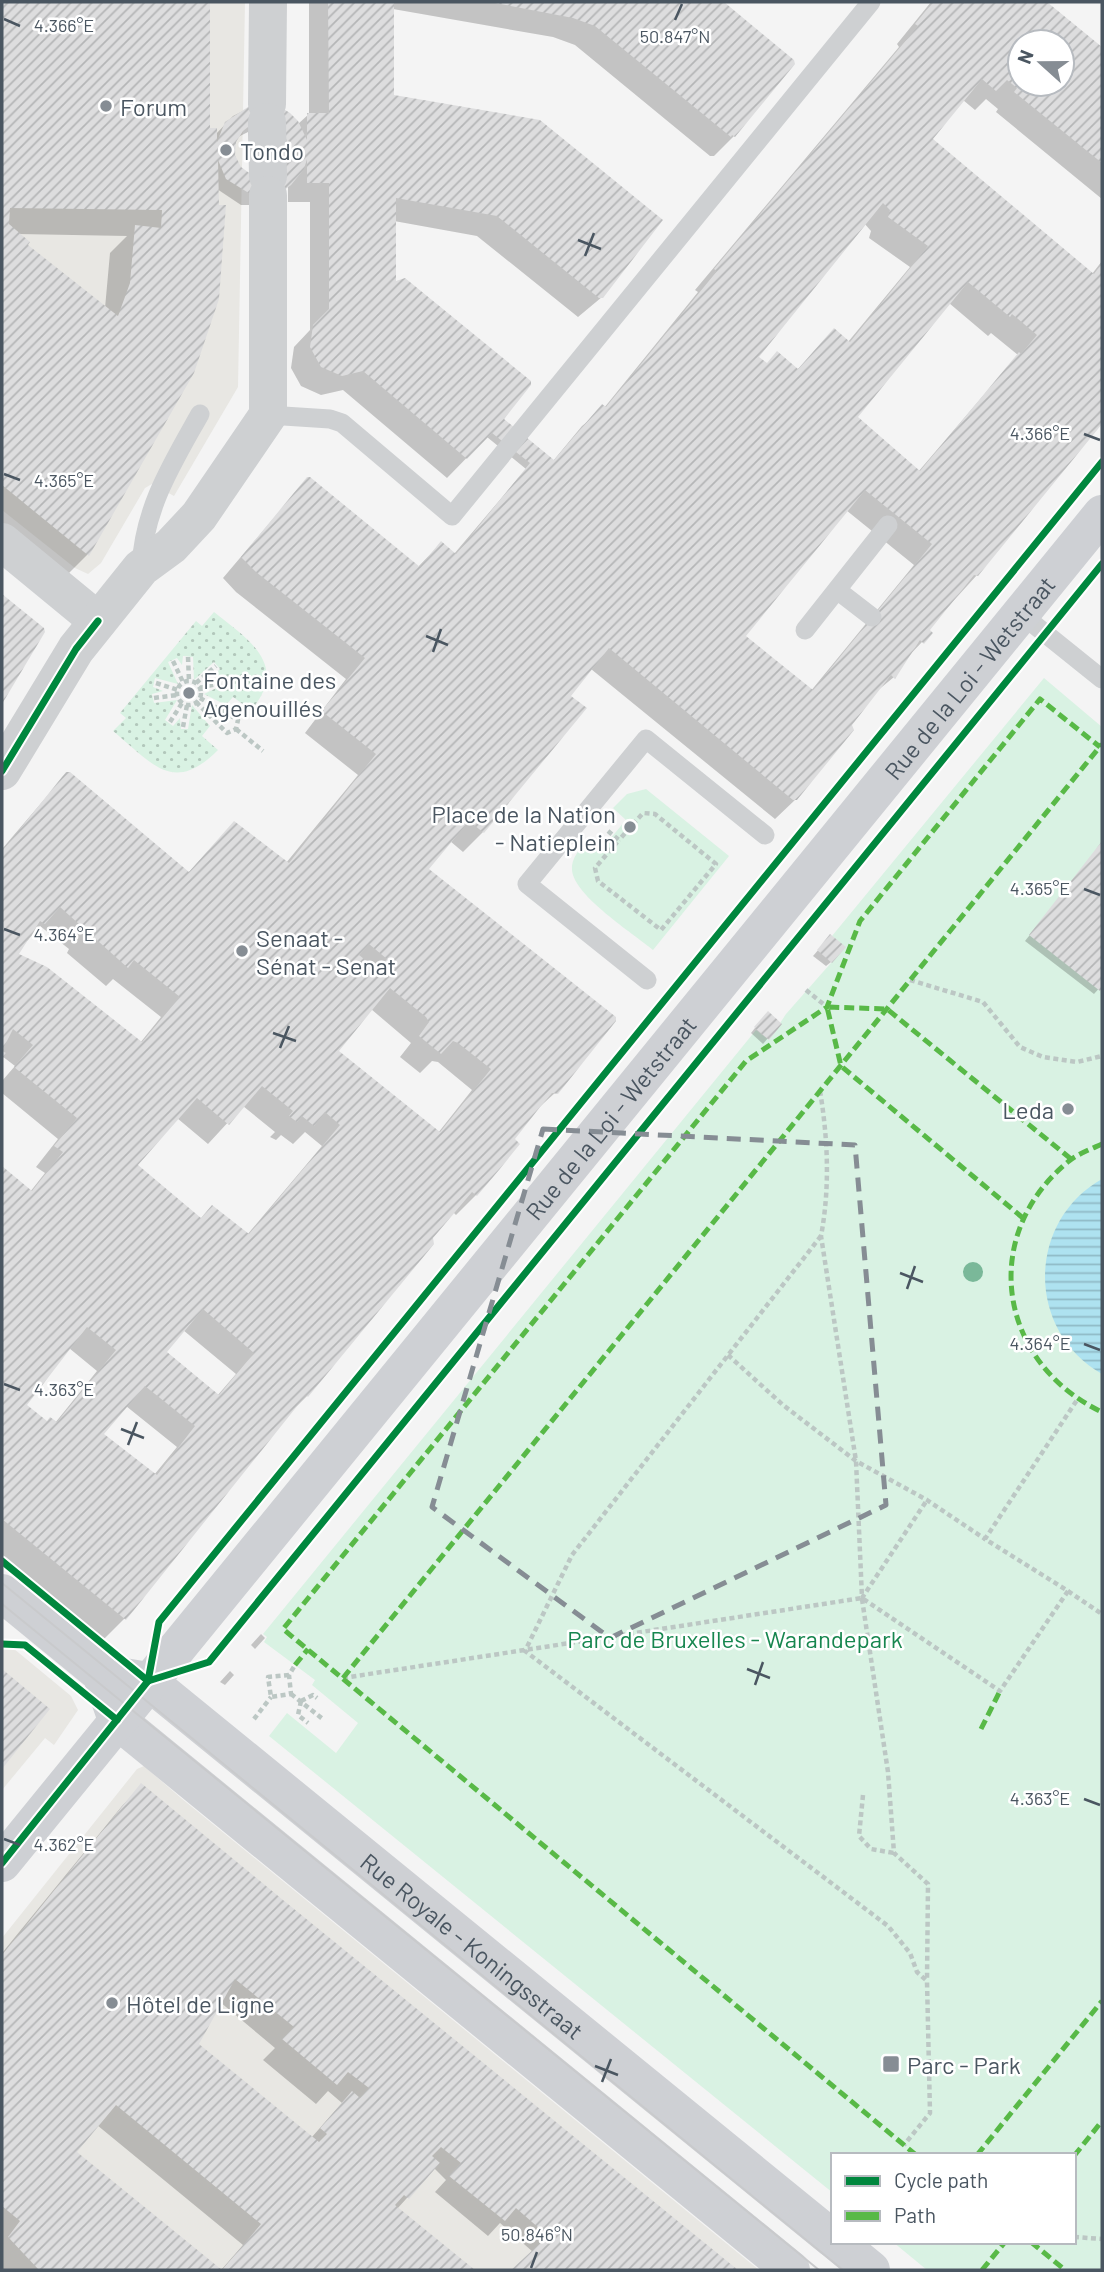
<svg xmlns="http://www.w3.org/2000/svg" width="1104" height="2272" viewBox="0 0 1104 2272" font-family="Barlow,sans-serif">
<style>
.commercial{fill:#e8e7e3}
.grass{fill:url(#grass-dots)}
.green{fill:#d9f2e3}
.water{fill:url(#water-rules)}
.shadow{fill:#0003;fill-rule:evenodd}
.building{fill:url(#building-hatch);fill-rule:evenodd}
.lines{fill:none;stroke-linecap:round;stroke-linejoin:round}
.path{stroke:#bcc7c4;stroke-width:4.5;stroke-dasharray:5 3.5;stroke-linecap:butt}
.lane{stroke:#ced0d2;stroke-width:19}
.street{stroke:#ced0d2;stroke-width:38}
.secondary{stroke:#ced0d4;stroke-width:38}
.tram{stroke:#c9cacc;stroke-width:2}
.quiet{stroke:#58b947;stroke-width:5;stroke-dasharray:10 5;stroke-linecap:butt}
.cycleway-casing{stroke:#fff;stroke-width:11}
.cycleway{stroke:#00873e;stroke-width:7}
.tree{fill:#7ab899}
.marked{fill:none;stroke:#868d94;stroke-width:5;stroke-dasharray:14 9;stroke-linejoin:round}
.ticks{fill:none;stroke:#4a5661;stroke-width:2.5}
.poi-dot{fill:#868d94;stroke:#fff;stroke-width:2.5}
.labels{text-anchor:middle;dominant-baseline:central;stroke-width:5;stroke-linejoin:round;paint-order:stroke}
.poi-label{font-size:24px;fill:#4a5661;stroke:#fff;text-anchor:start}
.street-label{font-size:24px;fill:#4a5661;stroke:#fff}
.park-label{font-size:24px;fill:#17864f;stroke:#fff}
.ticks-label{font-size:18px;text-anchor:middle;fill:#4a5661;stroke:#fff;stroke-width:5;stroke-linejoin:round;paint-order:stroke}
</style>
<defs>
<pattern id="grass-dots" width="8" height="8" patternUnits="userSpaceOnUse" patternTransform="scale(1.75)"><rect width="8" height="8" fill="#d9f2e3"/><path d="M2 2h.1M6 6h.1" fill="none" stroke="#b2c7bb" stroke-width="1.8" stroke-linecap="round"/></pattern>
<pattern id="water-rules" width="6" height="5" patternUnits="userSpaceOnUse" patternTransform="scale(1.75)"><rect width="6" height="5" fill="#aee2f0"/><path d="M0 2.5h6" fill="none" stroke="#90bac6"/></pattern>
<pattern id="building-hatch" width="6" height="6" patternUnits="userSpaceOnUse" patternTransform="scale(1.75)"><rect width="6" height="6" fill="#ddddde"/><path d="M-1 1l2-2M0 6l6-6M5 7l2-2" fill="none" stroke="#b5b6b7"/></pattern>
</defs>
<rect width="100%" height="100%" fill="#f4f4f4"/>
<!-- commercial -->
<g class="commercial">
<polygon points="2,2 245,2 238,387 174,496 152,484 145,488 101,563 88,574 75,568 2,510"/>
<polygon points="2,1639 71,1696 78,1710 54,1745 45,1738 2,1790"/>
<polygon points="144,1766 181,1798 759,2270 2,2270 2,1938 137,1769"/>
</g>
<!-- grass -->
<path class="grass" d="M214,612c34,27 76,53 37,98l-18,-13 -7,8 -22,-11 21,-10 -2,-8 -11,1 8,-8 -6,-7 -20,18 -1,-23 -10,-1 -1,9 -5,-7 -9,4 10,22 -23,-6 -2,9 10,4 -11,3 2,9 23,-3 -12,20 8,6 7,-8 1,11h7l4,-24 18,21 -8,10 16,14c-45,45 -65,14 -105,-19l13,-13 -6,-5 76,-92 6,5z"/>
<!-- green -->
<g class="green">
<polygon points="1044,678 1102,727 1102,2270 927,2270 893,2242 1074,2242 1074,2155 833,2155 833,2193 269,1736 287,1713 336,1753 358,1723 312,1685 315,1680 264,1642 267,1637 263,1634 756,1030 769,1040 786,1014 845,947 832,936"/>
<path d="M646,789l83,67 -76,94c-20,-17 -79,-54 -81,-80 -1,-11 7,-20 14,-29l13,11 27,-32 -13,-12 14,-14z"/>
</g>
<!-- water -->
<path class="water" d="M1102,1179v195c-76,-43 -76,-152 0,-195z"/>
<!-- shadow -->
<g class="shadow">
<path d="M2,2h206v128l8,4 17,-18 18,-9 47,17 11,-10v-112h413l71,59 -59,75 -20,20h-4l-135,-111 -22,-8 -160,-28v88l209,200 -24,20 -101,-81 -83,-15v62l100,144 59,34 29,-35 22,-18 94,-116 -3,-2 204,-243 -2,-3 34,-42h113l58,47v150l-106,-87 2,-3 -12,-10 -11,11 -12,-10 -33,40 162,134 10,-13v157l-125,157 -50,55 -5,12 -17,18 -11,17 -17,14 -81,108 -21,20 -184,-150 -22,27 -86,136 -20,20 -13,-11 -23,28 129,223 -22,20 -22,27 -36,56 -20,20 -3,-3 -146,184 -20,20 -163,203 -20,20 -102,-84v-386l28,23 15,-19 -9,-6 22,-28 -56,-46v-12l13,-15 -13,-10v-207l64,-75 122,99 46,-50 52,40 72,-88 -53,-42 41,-54 -110,-87 -13,-14 84,-99 111,88 23,-24 13,11 72,-85 -39,-32 -40,41 -104,-88 -22,5 -20,-9 -10,-18 3,-21 16,-17v-128h-22v-16l-27,19h-20l-24,-16 -25,183 -105,183 -26,26 -59,-49zM1020,42h42v42h-42zM248,132l3,45 -12,-9 -6,-19 5,-12zM864,223l7,8 -2,7 41,29 -62,75 -14,-11 -37,39 -31,-5 -9,-8zM18,234l109,2 -17,17 -5,55 -80,-63zM949,303l39,33 3,-3 27,22 -100,117 -63,-55zM846,510l68,55 -104,127 -66,-56zM40,926l29,23 -2,4 39,33 7,-7 48,38 -21,26 -124,-89zM371,1009l40,34 -11,14 20,16 12,-12 6,1 34,28 -34,43 -101,-82zM243,1106l32,26 -5,5 6,3 5,-5 12,9 12,-12 17,14 -75,89 -46,-16 -65,-53 41,-48 31,26zM183,1330l53,44 -19,22 -53,-44zM69,1348l28,23 -42,52h-9l-22,-18zM126,1406l51,41 -23,28 -52,-41z"/>
<polygon points="2,596 43,631 2,701"/>
<polygon points="1102,844 1102,985 1094,994 1025,941"/>
<polygon points="826,941 831,962 826,966 813,956"/>
<polygon points="763,1018 780,1024 763,1044 751,1033"/>
<polygon points="261,1634 265,1638 255,1649 251,1645"/>
<polygon points="230,1671 234,1675 225,1685 220,1682"/>
<path d="M141,1786l593,484h-220l19,-18 -33,-29 -12,13 -53,-44 11,-12 -12,-12 -37,41 73,61h-249l22,-25 -146,-120 -23,27 146,118h-218v-317l120,-147zM220,2002l55,46 -12,12 53,44 12,-13 14,12 -31,35 -114,-93z"/>
</g>
<!-- building -->
<g class="building">
<path d="M2,2h208v126h7v14l8,-20 26,-17 31,3 8,5 8,8 9,19v-27h22l-1,-111h66v93l146,25 123,100 -60,78h-4l-102,-82 -101,-18v83l9,-3 126,103v4l-27,34 50,41 48,-56 4,3 111,-136 -3,-2 204,-243 -3,-2 18,-22h114l55,45v116l-88,-71 3,-4 -10,-8 -11,11 -14,-12 -49,60 161,135 8,-11v161l-124,152 -4,-1 -44,55 3,3 -9,11 -4,-4 -25,39 -4,-4 -39,50 2,5 -57,70h-4l-184,-152 -38,48 16,12 -103,125 -15,-12 -40,48 187,148v4l-58,73 -6,-1 -12,14 -25,32 5,5 -21,26 -22,26 -5,-4 -39,46 1,6 -126,153 -2,-2 -180,225 -124,-101v-353l30,25 31,-39 -9,-6 23,-28 -63,-51 19,-22 -20,-16 -11,22 4,2 -4,7 1,-210 63,-78h4l119,100 45,-51 55,42 87,-109 -52,-41v-5l41,-50 -109,-86 -15,-15 66,-80h3l110,90 21,-26 15,13 74,-91 -38,-30 -25,26 -104,-88 -21,5 -21,-9 -11,-20 3,-22 16,-16v-126h-22v-24l-3,10 -13,16 -8,6 -31,4 -26,-16 -8,-19 1,45h7l-7,94 -25,74 -105,183 -87,-71zM1020,42h42v42h-42zM253,123l31,9 6,19 -4,12 -34,12 -11,-8 -6,-12 1,-13 7,-11zM883,203l7,7 -2,7 40,29 -78,96 -16,-14 -36,41 -21,-18 -10,12 -8,-6zM10,208l152,2 -1,18 -26,-3 -5,58 -12,33 -90,-71 2,-3 -21,-18zM968,282l42,35 2,-3 25,21 -16,19 -2,-2 -99,119 -62,-54zM865,490l67,54 -119,146 -67,-54zM60,907l68,61 6,-8 46,37 -38,45 -95,-75 -28,-13 21,-33 5,3zM369,944l18,15 -9,11 -19,-15zM390,988l36,29 3,5 -10,14 22,18 12,-13 5,2 33,26 -51,63 -101,-81zM262,1086l31,25 -4,5 8,6 5,-6 12,10 11,-14 15,13 -91,109 -37,-29 -11,13 -63,-53 59,-67 32,27zM203,1309l51,44 -35,42 -52,-43zM87,1327l29,23 -59,72 -7,-5 -3,4 -20,-16zM145,1386l50,40 -38,49 -53,-41z"/>
<polygon points="490,2 724,2 794,60 795,64 735,137 732,135 731,137 595,26 573,18"/>
<polygon points="2,594 44,628 45,632 2,704"/>
<polygon points="1102,841 1102,988 1100,991 1029,935"/>
<polygon points="830,934 846,947 832,963 817,950"/>
<polygon points="768,1011 782,1024 769,1040 754,1027"/>
<polygon points="2,1669 50,1709 2,1769"/>
<path d="M141,1783l142,117 455,370h-227l37,-34 -32,-28 -11,13 -56,-45 12,-13 -20,-16 -9,9 8,7 -31,36 -5,-4 -9,10 80,65h-253l39,-46 -145,-119 -39,47 145,118h-183l-31,-33 12,-16 -18,-15v-251zM235,1979l59,48 -12,12 55,46 11,-13 21,16 -9,10 -8,-7 -32,37 7,6 -8,8 -120,-98z"/>
</g>
<g class="lines">
<!-- path -->
<g class="path">
<polyline points="188,657 189,681"/>
<polyline points="173,661 183,682"/>
<circle cx="189" cy="693" r="12"/>
<polyline points="156,683 178,690"/>
<polyline points="196,683 216,666"/>
<polyline points="200,688 224,682"/>
<polyline points="154,698 177,695"/>
<polyline points="196,702 227,733 236,729 238,720 200,698"/>
<polyline points="170,722 182,703"/>
<polyline points="183,727 187,705"/>
<polyline points="236,729 263,751"/>
<polyline points="608,831 619,840 595,868 598,881 661,930 716,864 655,814 643,813 619,840"/>
<polyline points="910,980 983,1002 1020,1047 1043,1057 1077,1062 1102,1056"/>
<polyline points="806,990 827,1007"/>
<path d="M820,1091c8,48 10,97 1,145l35,225 6,137 65,-98"/>
<polyline points="821,1236 572,1555 525,1651 888,1926 910,1953 917,1972 927,1981 930,2113 904,2145"/>
<polyline points="728,1355 783,1405 856,1461 927,1500 985,1539"/>
<polyline points="1068,1591 1102,1614"/>
<polyline points="862,1599 888,1772 894,1853 928,1884 927,1981"/>
<polyline points="289,1675 268,1677 271,1697 291,1694 289,1675 295,1665"/>
<polyline points="343,1678 862,1598 1000,1691 1068,1591 985,1539 1077,1400"/>
<polyline points="291,1694 324,1720"/>
<polyline points="301,1701 298,1715 308,1723"/>
<polyline points="301,1701 313,1695 317,1698"/>
<polyline points="254,1719 271,1697"/>
<polyline points="863,1795 859,1836 871,1849 894,1853"/>
<polyline points="1074,2237 1102,2239"/>
</g>
<!-- lane -->
<g class="lane">
<polyline points="268,415 330,419 342,423 452,516 871,2"/>
<path d="M141,567c3,-59 31,-103 59,-153"/>
<polyline points="837,590 872,617"/>
<polyline points="1021,614 1102,679"/>
<polyline points="805,630 888,525"/>
<polyline points="647,980 527,884 646,739 765,835"/>
</g>
<!-- street -->
<g class="street">
<polyline points="267,104 268,2"/>
<polyline points="267,122 268,176"/>
<polyline points="2,542 98,621"/>
<polyline points="2,771 76,649 141,568 171,546 199,516 268,415 268,195"/>
</g>
<!-- secondary -->
<g class="secondary">
<polyline points="2,1593 101,1674 117,1720 791,2270"/>
<path id="s1" d="M124,1677l24,4 685,558"/>
<path id="s2" d="M2,1863l1100,-1349"/>
<polyline points="837,2242 871,2270"/>
</g>
<!-- tram -->
<g class="tram">
<polyline points="2,1583 843,2270"/>
<polyline points="2,1604 819,2270"/>
</g>
<!-- quiet -->
<g class="quiet">
<path d="M1102,1144c-11,5 -24,10 -33,17 -91,74 -71,202 33,251"/>
<polyline points="1023,1218 841,1066 827,1007 887,1009 1071,1159"/>
<polyline points="295,1665 308,1649"/>
<polyline points="343,1678 1102,744"/>
<polyline points="981,1729 1000,1691"/>
<polyline points="916,2155 283,1629 746,1061 827,1007 860,921 1040,699 1100,747"/>
<polyline points="977,2155 1102,2001"/>
<polyline points="1074,2156 1102,2121"/>
<polyline points="1031,2242 1065,2270"/>
<polyline points="894,2243 895,2242"/>
<polyline points="982,2270 1005,2242"/>
</g>
<!-- cycleway casing -->
<g class="cycleway-casing">
<g id="cycleway">
<polyline points="2,771 76,649 98,621"/>
<polyline points="2,1561 148,1681"/>
<polyline points="2,1644 25,1645 117,1720"/>
<polyline points="148,1681 209,1662 1102,564"/>
<polyline points="2,1863 148,1681 159,1622 1102,462"/>
</g>
</g>
<!-- cycleway -->
<use href="#cycleway" class="cycleway"/>
</g>
<!-- trees -->
<circle class="tree" cx="973" cy="1272" r="10"/>
<!-- marked area -->
<path class="marked" d="M543,1129l312,16 31,360 -276,133 -178,-131z"/>
<!-- ticks -->
<path class="ticks" d="M4,19l16,7M675,20l7,-16M578,240l23,9M585,256l9,-23M1084,434l16,6M4,474l16,6M426,636l22,9M433,652l8,-23M1084,889l16,6M4,929l16,6M273,1033l23,8M280,1048l9,-22M900,1273l23,9M907,1289l8,-23M1084,1344l16,6M4,1384l16,6M121,1429l23,9M128,1445l9,-23M747,1669l23,9M755,1685l8,-23M1084,1799l16,6M4,1839l16,6M595,2066l23,9M602,2082l9,-23M531,2268l6,-16"/>
<!-- markers -->
<g class="poi-dot">
<circle cx="106" cy="106" r="7"/>
<circle cx="226" cy="150" r="7"/>
<circle cx="189" cy="693" r="7"/>
<circle cx="630" cy="827" r="7"/>
<circle cx="242" cy="951" r="7"/>
<circle cx="1068" cy="1109" r="7"/>
<circle cx="112" cy="2003" r="7"/>
<rect x="882" y="2055" width="18" height="18" rx="3.5"/>
</g>
<g class="labels">
<!-- poi labels -->
<g class="poi-label">
<text x="120" y="106">Forum</text>
<text x="240" y="150">Tondo</text>
<text x="203" y="679">Fontaine des<tspan x="203" dy="28">Agenouillés</tspan></text>
<text x="616" y="813" text-anchor="end">Place de la Nation<tspan x="616" dy="28">- Natieplein</tspan></text>
<text x="256" y="937">Senaat -<tspan x="256" dy="28">Sénat - Senat</tspan></text>
<text x="1054" y="1109" text-anchor="end">Leda</text>
<text x="126" y="2003">Hôtel de Ligne</text>
<text x="907" y="2064">Parc - Park</text>
</g>
<!-- street labels -->
<g class="street-label">
<text stroke="none"><textPath href="#s2" startOffset="1530">Rue de la Loi - Wetstraat</textPath></text>
<text stroke="none"><textPath href="#s2" startOffset="962">Rue de la Loi - Wetstraat</textPath></text>
<text stroke="none"><textPath href="#s1" startOffset="443">Rue Royale - Koningsstraat</textPath></text>
</g>
<!-- park labels -->
<g class="park-label">
<text x="735" y="1638">Parc de Bruxelles - Warandepark</text>
</g>
</g>
<g class="ticks-label">
<text x="64" y="32">4.366°E</text>
<text x="675" y="43">50.847°N</text>
<text x="1040" y="440">4.366°E</text>
<text x="64" y="487">4.365°E</text>
<text x="1040" y="895">4.365°E</text>
<text x="64" y="941">4.364°E</text>
<text x="1040" y="1350">4.364°E</text>
<text x="64" y="1396">4.363°E</text>
<text x="1040" y="1805">4.363°E</text>
<text x="64" y="1851">4.362°E</text>
<text x="537" y="2241">50.846°N</text>
</g>
<!-- border -->
<rect width="1104" height="2272" fill="none" stroke="#4a5661" stroke-width="7"/>
<!-- legend -->
<rect x="831" y="2153" width="245" height="91" fill="#ffffff" stroke="#b7bbc0" stroke-width="2"/>
<rect x="845" y="2176" width="35" height="10" fill="#00873e" stroke="#b7bbc0" stroke-width="2"/>
<text x="894" y="2188" font-size="21" fill="#4a5661">Cycle path</text>
<rect x="845" y="2211" width="35" height="10" fill="#58b947" stroke="#b7bbc0" stroke-width="2"/>
<text x="894" y="2223" font-size="21" fill="#4a5661">Path</text>
<!-- north arrow -->
<g transform="translate(1041 63) rotate(291)"><circle r="33" fill="#ffffff" stroke="#b7bbc0" stroke-width="2"/>
<path d="M0-5L12 26L0 18L-12 26Z" fill="#868d94"/>
<text y="-10" font-size="19" font-weight="bold" text-anchor="middle" fill="#4a5661">N</text>
</g>
</svg>
